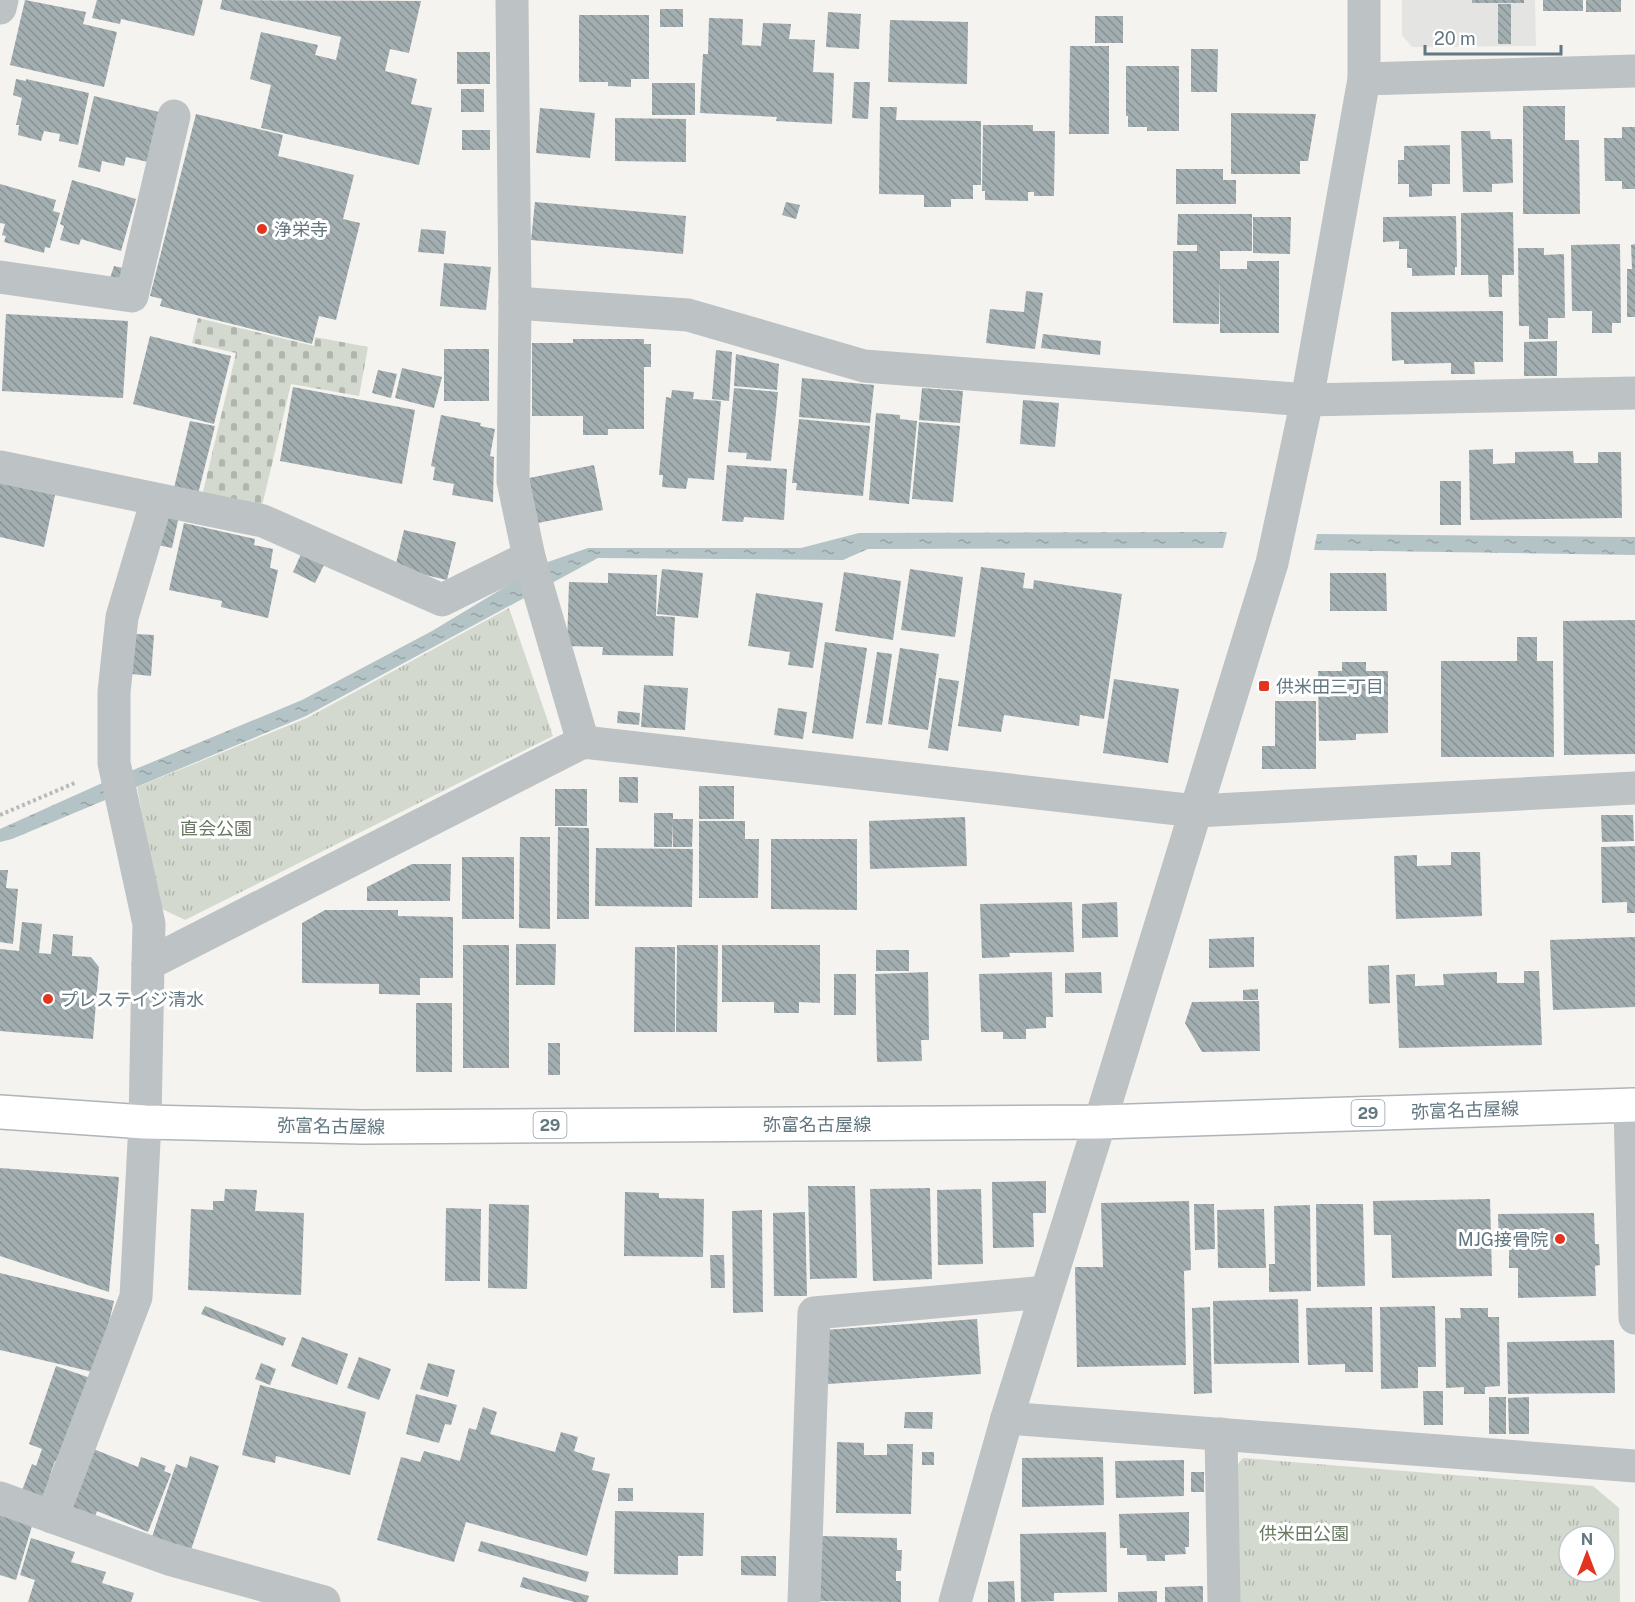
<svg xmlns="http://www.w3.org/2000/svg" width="1635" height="1602" viewBox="0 0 1635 1602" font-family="'Public Sans','Noto Sans JP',sans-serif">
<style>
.built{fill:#e4e5e3}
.cemetery{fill:url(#cemetery-stones)}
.park{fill:url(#park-tufts);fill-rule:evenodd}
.water{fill:url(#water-ripples)}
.building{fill:url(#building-back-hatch)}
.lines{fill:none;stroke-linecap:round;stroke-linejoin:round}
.major-casing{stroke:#aeb4b7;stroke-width:36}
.path{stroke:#b7babc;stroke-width:4;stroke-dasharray:3 3;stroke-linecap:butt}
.minor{stroke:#bdc2c4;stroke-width:33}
.major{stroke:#fff;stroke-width:33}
.poi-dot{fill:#e33421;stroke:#fff;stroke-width:2}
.labels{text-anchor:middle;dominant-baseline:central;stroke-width:6;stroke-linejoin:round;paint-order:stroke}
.shield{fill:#fff;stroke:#92a0a7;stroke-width:1.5}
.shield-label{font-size:16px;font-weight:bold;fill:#637781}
.poi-label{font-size:18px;fill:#637781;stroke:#fff;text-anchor:start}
.park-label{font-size:18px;fill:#697861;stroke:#fff}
.street-label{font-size:18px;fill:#637781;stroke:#fff}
</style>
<defs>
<pattern id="cemetery-stones" width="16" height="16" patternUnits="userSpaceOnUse" patternTransform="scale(1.5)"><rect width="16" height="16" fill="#d4d9cf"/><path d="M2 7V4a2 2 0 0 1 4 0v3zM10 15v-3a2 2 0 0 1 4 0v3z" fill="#b0b5ad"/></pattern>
<pattern id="park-tufts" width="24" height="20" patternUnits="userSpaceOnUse" patternTransform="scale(1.5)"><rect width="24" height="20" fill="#d4d9cf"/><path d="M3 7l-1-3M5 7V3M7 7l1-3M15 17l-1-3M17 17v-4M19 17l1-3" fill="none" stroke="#b0b5ad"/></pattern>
<pattern id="water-ripples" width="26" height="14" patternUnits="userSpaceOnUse" patternTransform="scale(1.5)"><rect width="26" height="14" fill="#b4c3c5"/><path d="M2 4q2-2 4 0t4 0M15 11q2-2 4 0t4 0" fill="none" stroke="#96a3a5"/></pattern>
<pattern id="building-back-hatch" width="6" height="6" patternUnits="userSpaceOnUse" patternTransform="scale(1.5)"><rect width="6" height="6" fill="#a3aeb1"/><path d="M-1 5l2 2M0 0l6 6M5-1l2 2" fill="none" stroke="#889295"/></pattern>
</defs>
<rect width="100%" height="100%" fill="#f4f3ef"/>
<!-- built -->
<polygon class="built" points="1402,0 1535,0 1536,46 1412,47 1402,35"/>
<!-- cemetery -->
<polygon class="cemetery" points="198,318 314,346 315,337 368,347 359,396 291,384 261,510 202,496 236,353 192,343"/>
<!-- park -->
<g class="park">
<polygon points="509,608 553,736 185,920 160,908 137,787 307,718"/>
<path d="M1243,1458l350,28 26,22 1,94h-384l-3,-132zM1569,1536h36v36h-36z"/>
</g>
<!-- water -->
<g class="water">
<polygon points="1227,532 1223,548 868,549 843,560 598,558 306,716 12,839 0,842 0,829 109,780 302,700 432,631 545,563 588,548 801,548 859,533"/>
<polygon points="1317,534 1635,537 1635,555 1314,550"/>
</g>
<!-- building -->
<g class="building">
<polygon points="25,0 86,12 83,24 117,32 104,87 10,65"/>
<polygon points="97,0 203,0 194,36 121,19 120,24 92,18"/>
<polygon points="222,0 421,1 409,53 390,49 385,71 417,79 411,104 432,108 419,165 261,128 271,85 250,79 261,32 318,45 315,55 336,60 341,37 220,9"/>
<rect x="1472" y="0" width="52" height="3"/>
<rect x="1543" y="0" width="40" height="11"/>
<rect x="1586" y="0" width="35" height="12"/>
<rect x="1498" y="4" width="13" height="40"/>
<rect x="660" y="9" width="23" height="18"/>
<polygon points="828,12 861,14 859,49 826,47"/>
<polygon points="579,15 649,15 649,79 631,79 631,87 608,86 608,82 579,82"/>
<rect x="1095" y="16" width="28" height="27"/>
<polygon points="709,18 743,19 742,45 761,46 763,23 791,24 789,39 815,40 813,72 834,73 832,124 776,121 777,117 700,113 703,54 708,54"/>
<polygon points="890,20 968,22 967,84 888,82"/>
<polygon points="1070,46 1109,46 1109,134 1069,134"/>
<polygon points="1191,49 1218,49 1217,92 1191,92"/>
<rect x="457" y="52" width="33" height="32"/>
<polygon points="1126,66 1179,66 1179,131 1147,131 1147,127 1128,127 1128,116 1126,116"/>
<polygon points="16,79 26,81 26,79 89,93 78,145 59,141 60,134 44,131 41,141 18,135 19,125 16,125 22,98 13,95"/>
<polygon points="854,82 870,82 868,119 852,118"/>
<rect x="652" y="83" width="43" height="32"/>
<rect x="461" y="89" width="23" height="23"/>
<polygon points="94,96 159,112 148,162 126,157 124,166 102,161 100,172 78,167"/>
<polygon points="1523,106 1565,106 1565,140 1579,140 1580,214 1523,214"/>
<polygon points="880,107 897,107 896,120 981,121 981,185 973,185 973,199 951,199 951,207 924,207 924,195 879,194"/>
<polygon points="540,108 595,113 590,158 536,153"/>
<polygon points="1231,113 1316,114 1308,161 1300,161 1300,174 1231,174"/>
<polygon points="196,114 283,135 278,156 354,175 343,219 360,223 336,320 319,316 312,344 160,306 162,299 150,296"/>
<polygon points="615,118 686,119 686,162 615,161"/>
<polygon points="983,125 1033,125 1033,131 1055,131 1054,196 1034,196 1034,192 1028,192 1028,201 985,200 985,191 982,191"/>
<polygon points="1622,127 1635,127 1635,189 1622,189 1622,181 1605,181 1604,138 1622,138"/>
<rect x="462" y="130" width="28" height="20"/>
<polygon points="1461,131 1490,131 1491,139 1512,139 1513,183 1492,184 1492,192 1463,192"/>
<polygon points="1450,145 1450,184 1432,184 1432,196 1409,197 1409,184 1398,184 1398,160 1404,160 1404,146"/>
<polygon points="1176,169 1223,169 1223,180 1236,180 1236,204 1176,204"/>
<polygon points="72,180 136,199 121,251 81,239 79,245 60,240 64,226 60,224"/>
<polygon points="0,184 56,200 53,211 60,213 50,248 45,247 44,253 4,242 6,236 2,235 5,224 0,223"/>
<polygon points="535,202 686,216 683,254 531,240"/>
<polygon points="786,202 800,205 796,219 782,215"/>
<polygon points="1513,212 1514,275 1502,275 1502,297 1489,297 1488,275 1461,275 1461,213"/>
<polygon points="1178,214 1252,214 1252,251 1220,251 1220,269 1247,269 1247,261 1279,261 1279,333 1220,333 1220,278 1219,324 1173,323 1173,251 1197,251 1197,245 1177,245"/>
<polygon points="1456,216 1457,267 1455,267 1455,275 1412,276 1412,268 1407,268 1407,249 1399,249 1399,241 1383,242 1383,217"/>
<polygon points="1253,217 1291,217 1290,254 1253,253"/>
<polygon points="421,229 446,231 444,254 418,252"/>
<polygon points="1620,244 1621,323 1612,323 1612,333 1592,333 1592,311 1572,311 1571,245"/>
<polygon points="1635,244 1635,317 1627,317 1627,269 1632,269 1631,245"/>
<polygon points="1518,248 1544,248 1544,255 1564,254 1565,318 1548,318 1548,339 1529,339 1529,326 1519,326"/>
<polygon points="444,263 491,267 486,310 440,306"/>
<polygon points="114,266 123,268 120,281 110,278"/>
<polygon points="1026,291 1043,293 1035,349 986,343 990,309 1024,312"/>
<polygon points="1503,311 1503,362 1474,362 1475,374 1451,374 1451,363 1404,364 1404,360 1392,361 1391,312"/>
<polygon points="6,314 128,321 123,398 2,391"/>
<polygon points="1043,334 1101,341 1100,355 1041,348"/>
<polygon points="150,336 231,356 214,424 133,404"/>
<polygon points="573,339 644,339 644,344 651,344 651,367 644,367 644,429 608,429 608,435 583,435 583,416 532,416 532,343 573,343"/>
<polygon points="1557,341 1557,376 1524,376 1524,342"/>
<rect x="444" y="349" width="45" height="52"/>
<polygon points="716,350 732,352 729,401 712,399"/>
<polygon points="736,354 779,364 777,390 734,386"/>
<polygon points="402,368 442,377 434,408 395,398"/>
<polygon points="378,370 397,374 391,398 372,393"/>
<polygon points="802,378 874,385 870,423 799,417"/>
<polygon points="293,387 415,410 402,484 280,461"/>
<polygon points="734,388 778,392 771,461 746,459 747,453 728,452"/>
<polygon points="922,388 963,391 960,423 919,420"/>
<polygon points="672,390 694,392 693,399 721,401 714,480 688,478 686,489 662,487 663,475 659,475 666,397 671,398"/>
<polygon points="1023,400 1059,403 1055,447 1020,444"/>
<polygon points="876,413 900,415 900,419 917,421 909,504 869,500"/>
<polygon points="441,415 481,423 480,426 495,429 490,456 494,457 493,502 452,495 454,484 433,480 435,467 431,466"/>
<polygon points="799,419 870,426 863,496 796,490 797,483 792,483"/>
<polygon points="190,421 215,426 198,494 174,488"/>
<polygon points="919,422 960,426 953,502 912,499"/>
<polygon points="1493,449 1493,464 1515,463 1515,452 1573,451 1574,463 1598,463 1598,452 1621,452 1622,518 1470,520 1469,450"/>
<polygon points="594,465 603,510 538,523 529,478"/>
<polygon points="727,465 787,469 784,520 744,517 743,522 722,521"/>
<rect x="1440" y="481" width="21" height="44"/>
<polygon points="0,483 55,495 44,547 0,537"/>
<polygon points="159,511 179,516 172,548 153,544"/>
<polygon points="184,523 255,539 254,545 273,549 270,568 278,570 268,618 221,607 222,601 169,590"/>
<polygon points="404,530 456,542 447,580 395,568"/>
<polygon points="301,554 324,565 315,583 293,572"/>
<polygon points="981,567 1025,573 1023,588 1033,589 1034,580 1122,594 1104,719 1080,715 1079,726 1004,715 1001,732 958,726"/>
<polygon points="662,569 703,573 698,618 657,614"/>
<polygon points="910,569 963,577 955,637 901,630"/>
<polygon points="844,572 901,581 893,640 835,631"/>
<polygon points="608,573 657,575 656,616 675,617 673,656 602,655 603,647 567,646 569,582 608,583"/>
<polygon points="1330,573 1386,573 1387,611 1330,611"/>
<polygon points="756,593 823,603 813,668 788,665 790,652 748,646"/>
<polygon points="1635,620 1635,754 1564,755 1563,621"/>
<polygon points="135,634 154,635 151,676 132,674"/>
<polygon points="1517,637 1537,637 1537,661 1553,661 1554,757 1441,757 1441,661 1517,661"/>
<polygon points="825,642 867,648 853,739 812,733"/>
<polygon points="900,648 939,654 928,730 888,724"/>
<polygon points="877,652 892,654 882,725 866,723"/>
<polygon points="1342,662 1366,662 1366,671 1388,671 1388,733 1356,734 1356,740 1319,741 1318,671 1342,671"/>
<polygon points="939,678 959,681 948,751 928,748"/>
<polygon points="1114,679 1179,689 1168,763 1103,753"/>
<polygon points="644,685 688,688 685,730 641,727"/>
<polygon points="1275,701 1316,701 1316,769 1262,769 1262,746 1275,746"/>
<polygon points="778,708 807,712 803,739 774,735"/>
<polygon points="618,711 640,713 639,725 617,723"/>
<polygon points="619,777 638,777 638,803 619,802"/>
<rect x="699" y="786" width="35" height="33"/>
<rect x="555" y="789" width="32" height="37"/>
<polygon points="654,813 673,813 673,819 693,819 692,847 673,847 673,822 672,847 654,847"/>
<polygon points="1601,815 1633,815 1634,841 1602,842"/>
<polygon points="965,817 967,866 870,869 869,821"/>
<polygon points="699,821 745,821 745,839 759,839 758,898 699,898"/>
<polygon points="558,827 589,828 589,919 557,919"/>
<polygon points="520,837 550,837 550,929 519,928"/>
<polygon points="771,839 857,839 857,910 771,909"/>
<polygon points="1635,846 1635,913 1627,913 1627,902 1602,903 1601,847"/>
<polygon points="596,848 693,849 692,907 595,906"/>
<polygon points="1451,852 1480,852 1482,916 1396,919 1394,856 1417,855 1417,866 1451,865"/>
<rect x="462" y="857" width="52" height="62"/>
<polygon points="412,864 451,864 450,901 367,901 367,887"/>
<polygon points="0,870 8,870 6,888 18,889 13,944 0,942"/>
<polygon points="1072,902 1074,952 1009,953 1010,957 982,958 980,904"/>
<polygon points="1117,902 1118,937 1082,938 1082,904"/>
<polygon points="325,910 398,910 398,916 453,917 453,978 420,978 420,995 379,994 379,984 302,983 302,923"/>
<polygon points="22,922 42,924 39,953 51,954 53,934 73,936 72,956 91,957 99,967 93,1039 0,1031 0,949 19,951"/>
<polygon points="1254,937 1254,967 1209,968 1209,939"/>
<polygon points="1635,937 1635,1007 1553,1010 1550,940"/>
<polygon points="516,944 556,944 555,985 516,985"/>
<rect x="463" y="945" width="46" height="123"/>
<polygon points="677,945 718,945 717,1032 676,1032"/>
<polygon points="722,945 820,945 820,1003 799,1002 799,1013 774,1013 774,1002 722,1002"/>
<polygon points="635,947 675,947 675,1032 634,1032"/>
<rect x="876" y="950" width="33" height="21"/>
<polygon points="1389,965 1390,1003 1369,1004 1368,966"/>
<polygon points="1524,971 1539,971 1542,1045 1399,1048 1396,975 1415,974 1415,986 1444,985 1443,974 1497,972 1497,983 1524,983"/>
<polygon points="928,972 929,1040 921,1040 922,1061 877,1062 875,974"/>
<polygon points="1052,972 1053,1017 1046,1017 1046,1028 1026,1029 1026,1039 1003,1039 1003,1032 981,1032 979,974"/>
<polygon points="1101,972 1102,993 1065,993 1065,973"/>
<rect x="834" y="974" width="22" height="41"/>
<polygon points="1258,989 1258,1000 1243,1000 1243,990"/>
<polygon points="1259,1001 1260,1051 1202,1052 1185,1023 1192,1002"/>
<rect x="416" y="1003" width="36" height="69"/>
<rect x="548" y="1043" width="12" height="32"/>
<polygon points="0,1168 119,1177 109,1292 0,1256"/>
<polygon points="1046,1181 1046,1213 1033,1213 1034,1247 993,1248 992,1182"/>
<polygon points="808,1186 855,1186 857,1278 810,1279"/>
<polygon points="930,1188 932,1279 873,1281 870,1189"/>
<polygon points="225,1189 257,1190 255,1211 304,1213 301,1295 188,1290 191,1209 213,1210 213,1201 224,1201"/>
<polygon points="981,1189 983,1264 938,1265 937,1190"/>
<polygon points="625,1192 659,1193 659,1198 704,1199 703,1257 624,1256"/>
<polygon points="1490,1199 1492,1276 1392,1278 1391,1235 1374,1235 1373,1201"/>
<polygon points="1189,1201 1191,1270 1184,1271 1186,1365 1077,1367 1075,1267 1103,1267 1101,1203"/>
<polygon points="489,1204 529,1205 527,1289 488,1288"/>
<polygon points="1194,1204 1214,1204 1215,1249 1195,1250"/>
<polygon points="1316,1204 1363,1204 1365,1286 1317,1287"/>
<polygon points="1310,1205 1311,1291 1269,1292 1269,1264 1275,1264 1274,1206"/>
<polygon points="446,1208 481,1209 480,1281 445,1281"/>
<polygon points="1264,1209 1266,1268 1218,1268 1217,1210"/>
<polygon points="762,1210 763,1312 733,1313 732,1211"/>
<polygon points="805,1212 807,1296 774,1296 773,1213"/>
<polygon points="1594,1213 1595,1244 1599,1244 1600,1265 1595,1266 1596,1296 1518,1298 1518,1268 1509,1268 1509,1244 1499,1244 1498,1214"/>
<polygon points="710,1255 724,1255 725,1288 711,1288"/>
<polygon points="0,1273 114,1301 97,1373 0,1350"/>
<polygon points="1298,1299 1299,1363 1214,1364 1213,1301"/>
<polygon points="205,1306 286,1338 283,1346 201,1314"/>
<polygon points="1435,1306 1436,1367 1418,1367 1418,1388 1381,1389 1380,1307"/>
<polygon points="1210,1307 1212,1393 1194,1394 1192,1308"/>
<polygon points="1372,1307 1373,1372 1345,1372 1345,1364 1308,1365 1306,1308"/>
<polygon points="1460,1308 1488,1308 1488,1317 1499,1317 1500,1386 1485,1387 1485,1394 1464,1394 1464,1387 1446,1388 1445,1318 1461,1318"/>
<polygon points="977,1319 981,1374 828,1384 825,1330"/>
<polygon points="302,1337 348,1354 337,1385 291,1366"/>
<polygon points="1614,1340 1615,1393 1508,1394 1507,1342"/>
<polygon points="359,1357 391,1369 379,1400 347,1388"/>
<polygon points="261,1363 276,1369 270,1385 255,1379"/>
<polygon points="428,1363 455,1370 448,1397 420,1389"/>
<polygon points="56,1366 96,1380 66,1464 55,1461 50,1475 48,1502 21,1493 32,1464 36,1466 42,1449 29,1444"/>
<polygon points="260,1385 366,1412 350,1475 276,1456 275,1463 242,1455"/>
<polygon points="1423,1391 1443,1391 1443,1425 1424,1425"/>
<polygon points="416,1394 457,1405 451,1425 445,1424 439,1443 406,1434"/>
<rect x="1489" y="1397" width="17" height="37"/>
<polygon points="1529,1397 1529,1434 1509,1434 1508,1398"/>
<polygon points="483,1407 497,1412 490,1434 555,1452 561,1432 578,1437 574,1451 595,1458 592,1470 610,1474 587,1556 466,1522 454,1562 377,1540 401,1457 420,1462 424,1451 460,1461 469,1428 476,1430"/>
<polygon points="905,1412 933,1412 932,1429 904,1428"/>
<polygon points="837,1442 864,1443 864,1455 887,1455 887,1444 913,1444 911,1514 836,1513"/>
<polygon points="91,1448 138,1467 141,1457 166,1466 164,1471 171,1474 148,1532 97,1511 94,1519 66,1508"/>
<rect x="922" y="1452" width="12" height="13"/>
<polygon points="190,1456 219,1466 190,1553 151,1540 176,1464 187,1468"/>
<polygon points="1103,1457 1104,1505 1022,1507 1022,1458"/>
<polygon points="1184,1460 1184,1496 1116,1498 1115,1461"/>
<rect x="1191" y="1472" width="13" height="20"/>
<rect x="618" y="1488" width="15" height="13"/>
<polygon points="0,1507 32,1526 16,1580 0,1575"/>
<polygon points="615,1511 704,1513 703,1556 678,1556 678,1575 614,1574"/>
<polygon points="1189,1512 1189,1547 1185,1547 1186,1554 1165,1555 1165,1561 1147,1561 1146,1555 1127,1555 1127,1548 1120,1548 1119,1514"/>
<polygon points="1106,1532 1107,1592 1054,1593 1054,1601 1021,1602 1020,1534"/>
<polygon points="822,1536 897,1538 897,1550 902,1550 901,1571 896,1571 896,1581 901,1581 901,1602 814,1601"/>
<polygon points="31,1538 75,1552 71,1562 106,1572 102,1583 134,1593 131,1602 28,1602 35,1580 20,1575"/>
<polygon points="481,1541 589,1572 586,1582 478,1551"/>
<polygon points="741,1556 776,1556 776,1576 741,1575"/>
<polygon points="523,1577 589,1596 587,1602 574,1602 520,1587"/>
<polygon points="1014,1581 1015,1602 988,1602 988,1582"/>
<polygon points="1203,1586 1203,1602 1165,1602 1165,1587"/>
<polygon points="1157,1591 1157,1602 1118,1602 1118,1592"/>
</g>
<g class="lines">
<!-- major casing -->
<g class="major-casing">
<polyline id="major" points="0,1112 145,1122 362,1127 1100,1122 1635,1105"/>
</g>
<!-- path -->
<polyline class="path" points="0,815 77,782"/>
<!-- minor -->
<g class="minor">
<polyline points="512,0 515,303 513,481 529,557 583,742"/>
<polyline points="0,8 2,0"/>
<polyline points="1364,79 1635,71"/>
<polyline points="0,277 132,296 174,116"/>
<polyline points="515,303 688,315 864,366 1307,400 1635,393"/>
<polyline points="0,467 263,521 442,600 529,557"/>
<polyline points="148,964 149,924 114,763 114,692 122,617 157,500"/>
<polyline points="1630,1105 1635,1318"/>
<polyline points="1007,1418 1635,1466"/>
<polyline points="1221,1434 1224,1602"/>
<polyline points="0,1498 169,1559 324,1602"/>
<polyline points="52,1517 136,1297 145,1122 148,964 583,742 1196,811 1635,788"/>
<polyline points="804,1602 814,1313 1046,1292"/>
<polyline points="955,1602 1007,1418 1100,1122 1272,563 1307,400 1364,79 1364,0"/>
</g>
<!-- major -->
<use href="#major" class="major"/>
</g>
<!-- markers -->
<g class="poi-dot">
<circle cx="262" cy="229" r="6"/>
<rect x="1258" y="680" width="12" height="12" rx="3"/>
<circle cx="48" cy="999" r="6"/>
<circle cx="1560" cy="1239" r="6"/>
</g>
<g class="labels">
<!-- shield labels -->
<g class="shield">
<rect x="1351.5" y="1100" width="33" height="26" rx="4.5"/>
<rect x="533.5" y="1112" width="33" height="26" rx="4.5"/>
</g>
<g class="shield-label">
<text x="1368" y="1113">29</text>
<text x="550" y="1125">29</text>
</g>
<!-- poi labels -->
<g class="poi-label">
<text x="274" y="229">浄栄寺</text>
<text x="1276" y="686">供米田三丁目</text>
<text x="60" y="999">プレステイジ清水</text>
<text x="1548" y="1239" text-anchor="end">MJG接骨院</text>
</g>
<!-- park labels -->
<g class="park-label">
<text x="216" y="828">直会公園</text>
<text x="1304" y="1533">供米田公園</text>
</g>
<!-- street labels -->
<g class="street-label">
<text transform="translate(1465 1110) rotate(-2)">弥富名古屋線</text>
<text x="817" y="1124">弥富名古屋線</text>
<text transform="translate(331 1126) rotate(1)">弥富名古屋線</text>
</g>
</g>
<!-- north arrow -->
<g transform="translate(1587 1554)"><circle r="28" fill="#ffffff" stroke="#c1c9cd" stroke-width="1.5"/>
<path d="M0-4.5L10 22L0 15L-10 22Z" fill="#e33421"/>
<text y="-9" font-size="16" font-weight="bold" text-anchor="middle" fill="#637781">N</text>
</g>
<!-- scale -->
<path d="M1425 45v9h136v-9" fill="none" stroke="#637781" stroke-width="3"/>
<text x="1434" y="45" font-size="18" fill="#637781" stroke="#ffffff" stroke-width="4.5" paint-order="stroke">20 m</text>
</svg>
